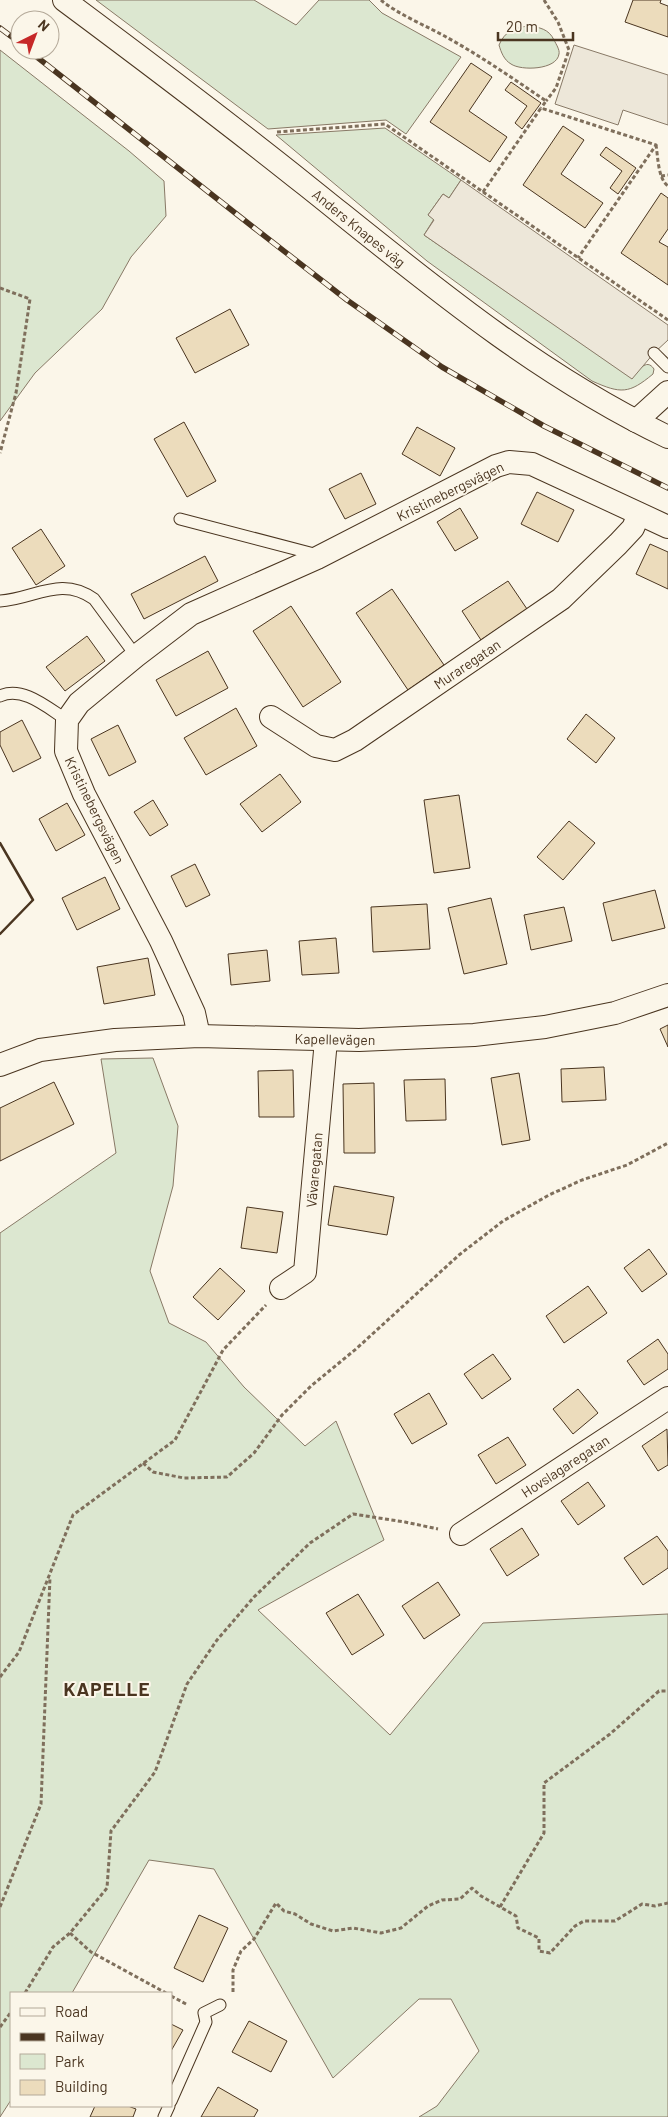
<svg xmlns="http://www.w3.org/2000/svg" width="668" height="2117" viewBox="0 0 668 2117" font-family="Barlow,sans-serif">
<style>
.green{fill:#dce7d0;stroke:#887966}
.parking{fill:#ede7d9;stroke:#887966}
.building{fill:#ecdcbc;stroke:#4a3520}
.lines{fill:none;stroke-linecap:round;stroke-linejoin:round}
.service-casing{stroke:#4a3520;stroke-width:13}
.minor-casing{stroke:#4a3520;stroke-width:24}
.path{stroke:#7f6f5c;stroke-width:3;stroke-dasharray:4 2.5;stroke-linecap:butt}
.service{stroke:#fbf6e9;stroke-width:11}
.minor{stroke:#fbf6e9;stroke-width:22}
.rail-casing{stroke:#4a3520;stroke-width:5.5}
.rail{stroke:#fbf6e9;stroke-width:4;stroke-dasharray:11;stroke-linecap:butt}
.wall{stroke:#4a3520;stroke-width:2.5}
.labels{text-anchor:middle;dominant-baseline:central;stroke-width:4;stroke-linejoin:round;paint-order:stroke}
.street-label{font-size:14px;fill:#4a3520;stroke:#fbf6e9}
.district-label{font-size:19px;font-weight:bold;letter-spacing:1px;fill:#4a3520;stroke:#fbf6e9}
</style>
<rect width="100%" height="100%" fill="#fbf6e9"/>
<!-- green -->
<g class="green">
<polygon points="96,0 254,0 296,25 319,0 369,0 382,13 461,57 406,134 386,120 268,129"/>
<path d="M528,26c11,1 21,3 26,14 2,4 6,10 5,14 -2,16 -38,17 -48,10 -7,-4 -10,-12 -12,-19 6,-14 15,-17 29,-19z"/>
<polygon points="0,50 129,151 164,181 166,216 131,257 102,309 35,373 0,421"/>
<path d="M385,128l76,52 -12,18 -6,-4 -15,21 6,4 -10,16 208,143c6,-6 14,-21 22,-9l-1,5c-24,20 -32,20 -61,7l-165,-120 -151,-126z"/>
<polygon points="153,1058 178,1126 173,1186 150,1271 169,1323 206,1342 244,1387 305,1446 336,1421 384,1540 258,1610 390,1735 483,1623 668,1614 668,2117 419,2117 437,2106 479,2051 451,1999 419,1999 333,2078 214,1869 149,1860 72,1993 11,1993 11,2100 0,2117 0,1233 116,1153 101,1059"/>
</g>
<!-- parking -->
<g class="parking">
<polygon points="574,45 668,75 668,125 623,110 618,125 555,104"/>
<polygon points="461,180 668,325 668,340 654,353 632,379 424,235 434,220 428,215 443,194 449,198"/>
</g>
<!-- building -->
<g class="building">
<polygon points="633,0 661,0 660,3 668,6 668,37 625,22"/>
<polygon points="471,63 492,77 469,111 507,137 490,162 430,122"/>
<polygon points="511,82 541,103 522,129 515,123 527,106 505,90"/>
<polygon points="563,126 584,140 561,174 603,203 585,228 523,185"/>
<polygon points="606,147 636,168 618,194 610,188 622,171 600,155"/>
<polygon points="661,193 668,198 668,229 659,242 668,247 668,285 621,253"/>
<polygon points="230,309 249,345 195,373 176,338"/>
<polygon points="184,422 216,481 187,497 154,439"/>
<polygon points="417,427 455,448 440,476 402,454"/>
<polygon points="361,473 376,504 345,519 329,489"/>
<polygon points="537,492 574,510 558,542 521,524"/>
<polygon points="460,508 478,538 455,551 437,522"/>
<polygon points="41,529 65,566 36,585 12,548"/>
<polygon points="650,544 668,552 668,589 636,574"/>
<polygon points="205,556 218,581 144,619 131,594"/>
<polygon points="508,581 527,609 481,640 462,611"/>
<polygon points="392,589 444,665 408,690 356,613"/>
<polygon points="291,606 341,682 303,707 253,631"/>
<polygon points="87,636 105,661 65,691 46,667"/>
<polygon points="208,651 228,688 176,716 156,680"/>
<polygon points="236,708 257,746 206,775 184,738"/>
<polygon points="586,714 615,738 596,763 567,739"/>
<polygon points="22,720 41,758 13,772 0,745 0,732"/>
<polygon points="118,725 136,762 109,776 91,739"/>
<polygon points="280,774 301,802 262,832 240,804"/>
<polygon points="459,795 470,868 434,873 424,800"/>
<polygon points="153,800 168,825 150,836 134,812"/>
<polygon points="67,803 85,835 56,851 39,819"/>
<polygon points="569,821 595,843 563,880 537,857"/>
<polygon points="195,864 210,895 186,907 171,876"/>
<polygon points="105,877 120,909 77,930 62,898"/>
<polygon points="655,890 665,928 612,941 603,903"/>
<polygon points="491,898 507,964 464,974 448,908"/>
<polygon points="427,904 430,949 373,952 371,907"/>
<polygon points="564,907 572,941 531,950 524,915"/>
<polygon points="336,938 339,973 302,975 299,941"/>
<polygon points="267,950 270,981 231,985 228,954"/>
<polygon points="148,958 155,995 104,1004 97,967"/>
<polygon points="668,1025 668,1047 660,1029"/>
<polygon points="604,1067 606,1100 562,1102 561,1069"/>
<polygon points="293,1070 294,1117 259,1117 258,1071"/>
<polygon points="519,1073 530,1140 502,1145 491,1078"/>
<polygon points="445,1079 446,1120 406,1121 404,1080"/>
<polygon points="54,1082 74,1124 0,1161 0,1108"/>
<polygon points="374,1083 375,1153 344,1153 343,1084"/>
<polygon points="334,1186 394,1197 387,1235 328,1225"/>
<polygon points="247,1207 283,1212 277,1253 241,1248"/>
<polygon points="649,1249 667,1274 642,1292 624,1268"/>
<polygon points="220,1268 245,1291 218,1320 193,1297"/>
<polygon points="588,1286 607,1313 564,1343 546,1316"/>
<polygon points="658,1339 668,1354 668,1369 644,1385 627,1361"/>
<polygon points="493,1354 511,1379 482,1399 464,1374"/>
<polygon points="578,1389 598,1413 573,1434 553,1409"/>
<polygon points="429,1393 447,1424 412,1444 394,1414"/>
<polygon points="667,1429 668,1465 658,1471 642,1446"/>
<polygon points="508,1437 526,1465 496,1484 478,1455"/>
<polygon points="588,1482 605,1506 578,1525 561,1501"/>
<polygon points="522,1528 539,1555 507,1576 490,1549"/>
<polygon points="657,1536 668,1551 668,1568 643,1585 624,1558"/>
<polygon points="438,1582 460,1615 424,1639 402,1606"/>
<polygon points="358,1594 384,1635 352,1655 326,1613"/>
<polygon points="199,1915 228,1928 203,1982 174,1968"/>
<polygon points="249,2021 287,2041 271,2072 232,2052"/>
<polygon points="171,2024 183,2030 171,2051"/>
<polygon points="218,2087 258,2110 254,2117 201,2117"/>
<polygon points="95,2106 128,2106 136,2109 133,2117 90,2117"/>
</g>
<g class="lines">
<!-- service casing -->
<g class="service-casing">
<g id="service">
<polyline points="654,353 668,367"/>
<polyline points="180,519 314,554 317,558"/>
<path d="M0,601c34,-2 61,-26 94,-2l42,57"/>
<path d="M0,696c23,-11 49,13 67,24"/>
<polyline points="171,2101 206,2022 204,2013 220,2005"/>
<polyline points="164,2117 169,2106"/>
</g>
</g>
<!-- minor casing -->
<g class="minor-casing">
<g id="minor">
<path d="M64,0c82,61 163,122 243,186 115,92 227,187 361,251"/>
<polyline points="636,421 668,392"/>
<polyline points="271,717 316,746 335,750 355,740 561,599 618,544 633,528 639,514"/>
<polyline points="199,1036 194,1013 161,941 84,794 66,751 67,720 79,703 136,656 191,614 317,558 496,466 509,462 532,464 668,527"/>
<polyline points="0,1065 40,1050 115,1040 199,1036 359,1040 474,1035 545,1027 615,1013 668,995"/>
<polyline points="281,1288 305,1272 326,1040"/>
<polyline points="461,1534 668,1398"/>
</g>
</g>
<!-- path -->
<g class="path">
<path d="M381,0c16,14 48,27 67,38 34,19 66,41 98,63l-5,7"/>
<polyline points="544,0 558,22 569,50 556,88 546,101"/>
<polyline points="277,132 385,124 668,320"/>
<path d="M656,145c2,12 2,34 12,41"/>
<polyline points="661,176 668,175"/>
<polyline points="483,192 541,108 656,145 578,258"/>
<polyline points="0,288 30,299 16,393 0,453"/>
<polyline points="143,1463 153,1472 184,1478 227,1477 254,1453 282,1415 311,1386 356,1349 459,1255 503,1221 549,1195 582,1180 627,1165 668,1143"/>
<polyline points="0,1677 19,1652 73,1515 175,1440 223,1350 266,1305"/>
<polyline points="0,1907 41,1804 50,1577"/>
<polyline points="500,1907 544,1833 544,1783 610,1734 659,1691 668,1691"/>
<polyline points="70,1933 91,1952 166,1993"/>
<polyline points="233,1992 233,1970 241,1951 254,1939 276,1903 284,1911 295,1914 311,1924 333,1931 353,1928 381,1933 401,1928 428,1906 442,1900 460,1899 472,1888 481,1896 516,1916 518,1928 539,1938 539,1951 550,1953 575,1926 584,1921 615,1921 642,1904 655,1906 668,1903"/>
<polyline points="25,1993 53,1947 70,1933 107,1888 111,1831 155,1772 187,1684 217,1640 254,1597 310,1543 353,1514 405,1522 438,1529"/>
<polyline points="171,1996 188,2005"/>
<polyline points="0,2027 11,2012"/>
</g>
<!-- service -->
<use href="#service" class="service"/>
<!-- minor -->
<use href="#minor" class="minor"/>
<!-- rail casing -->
<g class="rail-casing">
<g id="rail">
<polyline points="0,28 20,43"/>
<polyline points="28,50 253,227 347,300 442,367 544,426 668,488"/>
</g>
</g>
<!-- rail -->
<use href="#rail" class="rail"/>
<!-- wall -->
<polyline class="wall" points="0,843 33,900 0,934"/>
</g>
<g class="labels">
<!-- street labels -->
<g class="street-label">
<text transform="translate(359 228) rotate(39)">Anders Knapes väg</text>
<text transform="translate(450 491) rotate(-26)">Kristinebergsvägen</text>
<text transform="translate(467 664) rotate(-34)">Muraregatan</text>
<text transform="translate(95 810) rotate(64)">Kristinebergsvägen</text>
<text transform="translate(335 1039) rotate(1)">Kapellevägen</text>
<text transform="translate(314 1170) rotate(-85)">Vävaregatan</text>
<text transform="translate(565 1466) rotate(-33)">Hovslagaregatan</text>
</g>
<!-- district labels -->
<g class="district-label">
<text x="107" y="1688">KAPELLE</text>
</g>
</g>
<!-- legend -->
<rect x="10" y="1992" width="162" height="115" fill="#fbf6e9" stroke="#b4a999"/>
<rect x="20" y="2008" width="25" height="8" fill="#fbf6e9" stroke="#b4a999"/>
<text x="55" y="2017" font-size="15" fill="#4a3520">Road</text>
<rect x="20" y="2033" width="25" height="8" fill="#4a3520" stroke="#b4a999"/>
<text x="55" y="2042" font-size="15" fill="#4a3520">Railway</text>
<rect x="20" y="2054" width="25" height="15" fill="#dce7d0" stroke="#b4a999"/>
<text x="55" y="2067" font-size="15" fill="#4a3520">Park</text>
<rect x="20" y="2080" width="25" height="15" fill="#ecdcbc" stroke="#b4a999"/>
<text x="55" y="2092" font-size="15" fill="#4a3520">Building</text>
<!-- north arrow -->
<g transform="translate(35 35) rotate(42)"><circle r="24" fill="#fbf6e9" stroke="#b4a999"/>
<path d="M0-4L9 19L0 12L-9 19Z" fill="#c62828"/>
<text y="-8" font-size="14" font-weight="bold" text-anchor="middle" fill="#4a3520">N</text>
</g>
<!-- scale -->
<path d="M498 32v8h75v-8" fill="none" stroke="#4a3520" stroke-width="2.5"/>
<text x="506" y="32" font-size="15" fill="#4a3520" stroke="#fbf6e9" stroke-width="4" paint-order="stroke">20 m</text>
</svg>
